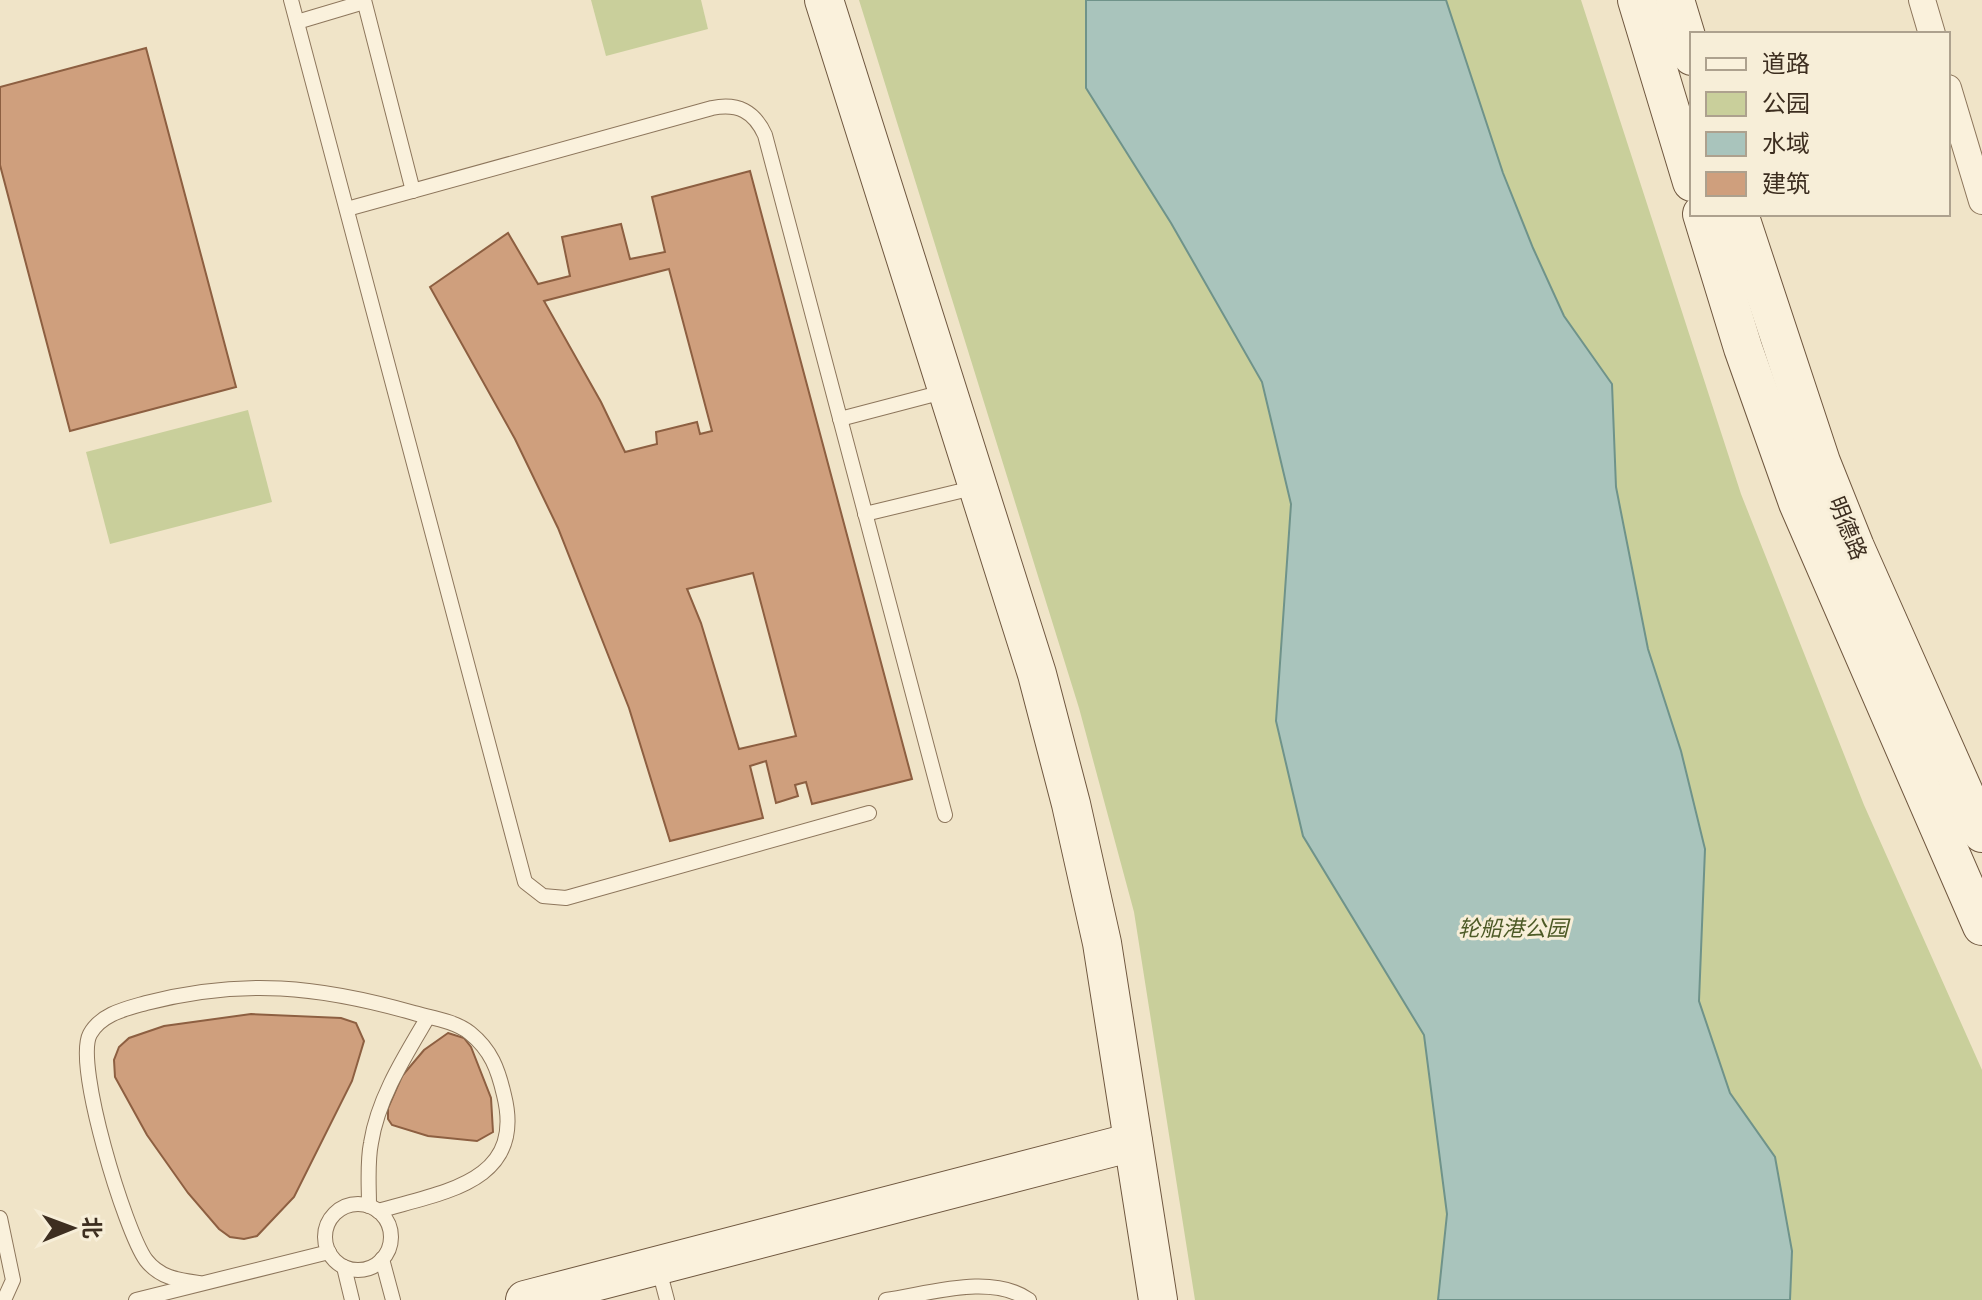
<svg xmlns="http://www.w3.org/2000/svg" width="1982" height="1300" viewBox="0 0 1982 1300" font-family="Lora,'Noto Sans SC',serif">
<style>
.green{fill:#c9cf9b}
.water{fill:#a9c4bc;stroke:#6f938a;stroke-width:2}
.building{fill:#cf9f7d;stroke:#8d5f41;stroke-width:2;fill-rule:evenodd}
.lines{fill:none;stroke-linecap:round;stroke-linejoin:round}
.lane-casing{stroke:#8d765c;stroke-width:16}
.street-casing{stroke:#8d765c;stroke-width:28}
.secondary-casing{stroke:#6f573f;stroke-width:40}
.lane{stroke:#faf1dc;stroke-width:14}
.street{stroke:#faf1dc;stroke-width:26}
.secondary{stroke:#faf1dc;stroke-width:38}
.labels{text-anchor:middle;dominant-baseline:central;stroke-width:6;stroke-linejoin:round;paint-order:stroke}
.street-label{font-size:22px;fill:#3d2e20;stroke:#f7eed8}
.park-label{font-size:22px;font-style:italic;fill:#4d5a26;stroke:#f7eed8}
</style>
<rect width="100%" height="100%" fill="#f0e4c8"/>
<!-- green -->
<g class="green">
<polygon points="591,0 701,0 708,29 606,56"/>
<polygon points="859,0 1581,0 1741,494 1864,805 1982,1070 1982,1300 1195,1300 1134,912 1079,708"/>
<polygon points="248,410 272,502 110,544 86,452"/>
</g>
<!-- water -->
<polygon class="water" points="1086,0 1446,0 1503,173 1533,248 1564,316 1612,384 1616,487 1648,649 1681,751 1705,849 1699,1001 1730,1093 1775,1157 1792,1251 1790,1300 1438,1300 1447,1214 1424,1035 1303,836 1276,721 1291,504 1262,382 1171,223 1086,88"/>
<!-- building -->
<g class="building">
<polygon points="146,48 236,387 70,431 0,165 0,87"/>
<path d="M750,171l162,608 -100,25 -6,-22 -11,3 3,11 -22,7 -10,-42 -16,5 13,52 -93,23 -41,-133 -71,-180 -43,-89 -85,-152 78,-54 30,51 32,-8 -8,-39 59,-13 9,35 35,-7 -13,-55zM669,269l43,162 -12,3 -3,-12 -41,10 1,12 -32,8 -24,-50 -57,-101zM753,573l43,163 -57,13 -38,-126 -14,-34z"/>
<polygon points="251,1014 341,1018 356,1023 364,1041 352,1081 294,1197 257,1236 244,1239 230,1237 219,1229 188,1193 147,1135 115,1077 114,1060 119,1047 129,1038 164,1026"/>
<polygon points="448,1033 464,1038 471,1047 491,1098 493,1132 477,1141 428,1136 392,1125 388,1119 388,1108 402,1076 424,1050"/>
</g>
<g class="lines">
<!-- lane casing -->
<g class="lane-casing">
<g id="lane">
<polyline points="291,0 525,882 543,896 566,898 869,813"/>
<polyline points="364,0 413,191"/>
<polyline points="297,22 364,2"/>
<path d="M347,209l365,-101c26,-5 42,3 53,27l180,680"/>
<polyline points="840,419 947,391"/>
<polyline points="865,514 977,487"/>
<circle cx="358" cy="1237" r="33"/>
<path d="M369,1206c0,-21 -2,-43 2,-63 7,-45 34,-87 57,-126"/>
<polyline points="0,1218 13,1280 4,1300"/>
<polyline points="382,1259 393,1300"/>
<polyline points="658,1266 667,1300"/>
<polyline points="344,1267 352,1300"/>
<path d="M199,1283c-21,-3 -39,-5 -53,-23 -21,-29 -72,-196 -56,-226 11,-20 35,-25 56,-31 97,-25 173,-17 268,10 18,5 41,8 56,20 21,17 28,36 34,62 22,88 -62,97 -126,116"/>
<polyline points="136,1300 329,1252"/>
<path d="M886,1300c43,-6 105,-27 143,0"/>
</g>
</g>
<!-- street casing -->
<g class="street-casing">
<g id="street">
<polyline points="1922,0 1932,34"/>
<polyline points="1948,88 1982,201"/>
</g>
</g>
<!-- secondary casing -->
<g class="secondary-casing">
<g id="secondary">
<polyline points="824,0 1037,674 1071,804 1102,943 1158,1300"/>
<polyline points="1637,0 1692,182"/>
<polyline points="1675,0 1692,56"/>
<polyline points="1702,214 1743,348 1798,503 1982,926"/>
<polyline points="1739,214 1821,462 1855,547 1982,833"/>
<polyline points="525,1300 1133,1142"/>
</g>
</g>
<!-- lane -->
<use href="#lane" class="lane"/>
<!-- street -->
<use href="#street" class="street"/>
<!-- secondary -->
<use href="#secondary" class="secondary"/>
</g>
<g class="labels">
<!-- street labels -->
<g class="street-label">
<text transform="translate(1848 528) rotate(68)">明德路</text>
</g>
<!-- park labels -->
<g class="park-label">
<text x="1513" y="928">轮船港公园</text>
</g>
</g>
<!-- legend -->
<rect x="1690" y="32" width="260" height="184" fill="#f7eed8" stroke="#ada18e" stroke-width="2"/>
<rect x="1706" y="58" width="40" height="12" fill="#faf1dc" stroke="#ada18e" stroke-width="2"/>
<text x="1762" y="72" font-size="24" fill="#3d2e20">道路</text>
<rect x="1706" y="92" width="40" height="24" fill="#c9cf9b" stroke="#ada18e" stroke-width="2"/>
<text x="1762" y="112" font-size="24" fill="#3d2e20">公园</text>
<rect x="1706" y="132" width="40" height="24" fill="#a9c4bc" stroke="#ada18e" stroke-width="2"/>
<text x="1762" y="152" font-size="24" fill="#3d2e20">水域</text>
<rect x="1706" y="172" width="40" height="24" fill="#cf9f7d" stroke="#ada18e" stroke-width="2"/>
<text x="1762" y="192" font-size="24" fill="#3d2e20">建筑</text>
<!-- north arrow -->
<g transform="translate(72 1228) rotate(89)" stroke="#f7eed8" stroke-width="6" paint-order="stroke">
<path d="M0-6L14 30L0 20L-14 30Z" fill="#3d2e20"/>
<text y="-12" font-size="22" font-weight="bold" text-anchor="middle" fill="#3d2e20">北</text>
</g>
</svg>
